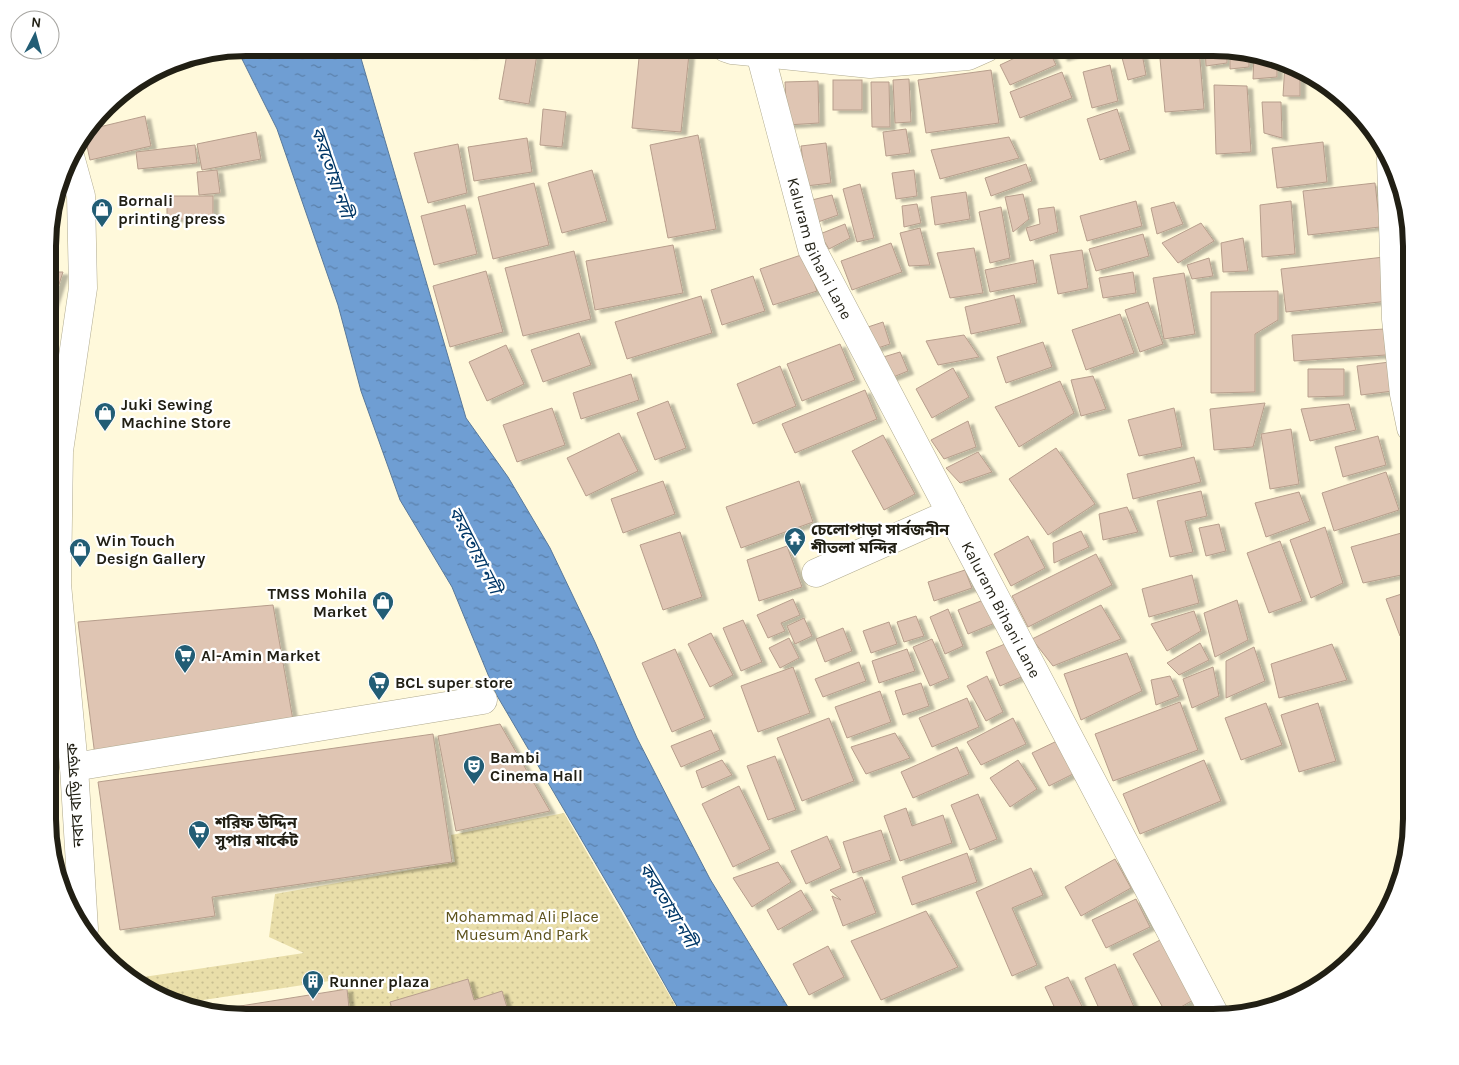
<svg xmlns="http://www.w3.org/2000/svg" width="1459" height="1065" viewBox="0 0 1459 1065" font-family="Karla,'Noto Sans Bengali',sans-serif">
<style>
.park{fill:url(#park-dots)}
.water{fill:url(#water-ripples);stroke:#58789a}
.building{fill:#dfc5b3;stroke:#b79e8c;filter:url(#shadow)}
.lines{fill:none;stroke-linecap:round;stroke-linejoin:round}
.street-casing{stroke:#b0aa8f;stroke-width:29}
.secondary-casing{stroke:#b0aa8f;stroke-width:29}
.street{stroke:#fff;stroke-width:28}
.secondary{stroke:#fff;stroke-width:28}
.labels{text-anchor:middle;dominant-baseline:central;stroke-width:4.5;stroke-linejoin:round;paint-order:stroke}
.poi-label{font-size:16px;font-weight:bold;fill:#211f14;stroke:#fff;text-anchor:start}
.street-label{font-size:16px;fill:#211f14;stroke:#fff}
.park-label{font-size:16px;fill:#5d521c;stroke:#fff}
.water-label{font-size:18px;font-style:italic;fill:#003767;stroke:#fff}
.rim{fill:none;stroke:#211f14;stroke-width:6}
</style>
<defs>
<pattern id="park-dots" width="8" height="8" patternUnits="userSpaceOnUse" patternTransform="scale(1.25)"><rect width="8" height="8" fill="#e9dea9"/><path d="M2 2h.1M6 6h.1" fill="none" stroke="#c8be91" stroke-width="1.8" stroke-linecap="round"/></pattern>
<pattern id="water-ripples" width="26" height="14" patternUnits="userSpaceOnUse" patternTransform="scale(1.25)"><rect width="26" height="14" fill="#6f9ed3"/><path d="M2 4q2-2 4 0t4 0M15 11q2-2 4 0t4 0" fill="none" stroke="#5b80aa"/></pattern>
<filter id="shadow"><feDropShadow dx="5.5" dy="3" stdDeviation="1" flood-color="#0004"/></filter>
</defs>
<rect width="100%" height="100%" fill="#fff9db"/>
<!-- park -->
<polygon class="park" points="564,813 682,1017 340,1017 336,980 177,1004 171,1002 130,979 304,953 269,937 275,894 455,862 451,835"/>
<!-- water -->
<polygon class="water" points="247,48 358,48 466,418 508,477 550,548 595,642 637,738 674,810 710,879 794,1017 683,1017 624,912 496,694 452,587 400,500 361,391 338,305 277,129 237,49"/>
<!-- building -->
<g class="building">
<polygon points="434,48 474,48 473,55 433,53"/>
<polygon points="508,48 538,48 529,104 499,99"/>
<polygon points="640,48 689,54 681,132 632,128"/>
<polygon points="1036,48 1048,48 1056,65 1010,85 1000,65"/>
<polygon points="1059,48 1096,48 1062,58"/>
<polygon points="1141,48 1146,75 1128,80 1121,54"/>
<polygon points="1159,48 1199,48 1204,109 1165,112"/>
<polygon points="1205,48 1227,48 1227,63 1206,66"/>
<polygon points="1230,49 1249,53 1249,67 1230,69"/>
<polygon points="1254,54 1277,58 1277,77 1253,79"/>
<polygon points="1285,63 1300,71 1300,96 1283,96"/>
<polygon points="1110,65 1118,101 1092,108 1083,72"/>
<polygon points="991,70 999,123 926,133 918,80"/>
<polygon points="1062,72 1072,98 1020,118 1010,92"/>
<polygon points="909,79 911,122 895,123 893,80"/>
<rect x="833" y="80" width="29" height="30"/>
<polygon points="818,81 819,123 787,125 785,82"/>
<polygon points="871,82 889,82 890,127 872,127"/>
<polygon points="1214,85 1247,86 1251,152 1216,154"/>
<polygon points="1262,102 1281,102 1282,138 1264,133"/>
<polygon points="543,109 566,112 562,147 540,145"/>
<polygon points="1117,109 1130,150 1100,160 1087,119"/>
<polygon points="145,116 151,146 90,160 85,137 91,129"/>
<polygon points="906,129 910,153 886,156 883,132"/>
<polygon points="256,132 261,159 202,170 197,144"/>
<polygon points="698,135 716,229 668,238 650,145"/>
<polygon points="1009,137 1019,158 940,179 931,150"/>
<polygon points="527,138 532,172 474,181 468,147"/>
<polygon points="1323,142 1327,182 1277,188 1272,148"/>
<polygon points="826,143 831,183 806,186 801,146"/>
<polygon points="458,144 467,193 428,203 414,153"/>
<polygon points="195,145 197,163 138,169 136,152"/>
<polygon points="1026,164 1032,181 991,196 985,178"/>
<polygon points="217,170 220,193 199,195 197,172"/>
<polygon points="592,170 607,221 562,233 548,183"/>
<polygon points="914,170 917,196 896,199 892,173"/>
<polygon points="534,183 549,245 493,259 478,197"/>
<polygon points="1375,183 1380,227 1308,235 1303,191"/>
<polygon points="860,184 874,238 857,242 843,189"/>
<polygon points="966,192 970,219 935,225 931,197"/>
<polygon points="1023,194 1029,219 1013,232 1005,197"/>
<polygon points="832,195 838,215 818,222 812,200"/>
<rect x="167" y="196" width="46" height="23"/>
<polygon points="1136,201 1142,226 1087,241 1080,216"/>
<polygon points="1291,201 1295,254 1262,257 1260,205"/>
<polygon points="1174,202 1183,224 1157,234 1151,208"/>
<polygon points="917,204 921,223 904,227 902,206"/>
<polygon points="465,205 477,254 434,265 421,216"/>
<polygon points="1001,207 1010,258 990,263 979,212"/>
<polygon points="1054,207 1058,232 1030,241 1026,228 1040,224 1038,209"/>
<polygon points="1201,223 1214,241 1178,263 1162,243"/>
<polygon points="845,224 850,238 829,249 820,234"/>
<polygon points="920,228 930,265 909,266 900,233"/>
<polygon points="1143,234 1149,256 1096,271 1089,249"/>
<polygon points="1243,238 1248,271 1223,272 1221,243"/>
<polygon points="891,243 902,272 852,290 841,261"/>
<polygon points="673,245 683,293 595,310 586,261"/>
<polygon points="974,248 983,293 950,298 937,253"/>
<polygon points="1082,250 1088,288 1058,294 1050,255"/>
<polygon points="574,251 591,319 523,336 505,268"/>
<polygon points="804,254 817,291 773,305 760,269"/>
<polygon points="1384,257 1389,301 1286,312 1281,269"/>
<polygon points="1209,258 1213,276 1192,279 1187,265"/>
<polygon points="1033,260 1037,283 990,292 985,270"/>
<polygon points="486,271 503,332 450,347 433,286"/>
<polygon points="49,272 63,272 49,315"/>
<polygon points="1133,272 1136,293 1103,298 1099,278"/>
<polygon points="1184,273 1195,334 1164,339 1153,278"/>
<polygon points="753,276 765,311 722,325 711,290"/>
<polygon points="1278,291 1278,320 1255,334 1255,392 1211,393 1211,292"/>
<polygon points="1014,295 1021,323 971,334 965,307"/>
<polygon points="701,296 712,333 627,359 615,322"/>
<polygon points="1148,302 1163,344 1140,352 1125,310"/>
<polygon points="1120,314 1134,353 1086,370 1072,330"/>
<polygon points="883,322 890,344 872,350 865,328"/>
<polygon points="1384,329 1386,355 1294,361 1292,335"/>
<polygon points="579,333 591,365 543,382 531,350"/>
<polygon points="964,335 979,357 938,365 926,341"/>
<polygon points="1043,342 1052,367 1006,383 997,357"/>
<polygon points="840,344 855,380 802,401 787,364"/>
<polygon points="506,345 524,384 487,401 469,362"/>
<polygon points="900,352 908,371 886,380 880,358"/>
<polygon points="49,355 59,358 60,386 49,382"/>
<polygon points="1390,362 1393,391 1361,395 1357,366"/>
<polygon points="780,366 796,406 753,424 737,384"/>
<polygon points="953,368 969,397 932,418 916,389"/>
<polygon points="1308,369 1344,369 1344,396 1308,397"/>
<polygon points="631,374 639,400 581,419 573,393"/>
<polygon points="1093,376 1106,409 1081,416 1071,380"/>
<polygon points="1060,381 1074,413 1019,447 995,407"/>
<polygon points="49,389 54,392 49,409"/>
<polygon points="865,390 877,419 795,453 782,424"/>
<polygon points="668,401 686,448 655,460 637,413"/>
<polygon points="1265,403 1253,447 1214,450 1210,409"/>
<polygon points="1349,404 1356,430 1310,441 1301,409"/>
<polygon points="552,408 565,445 517,462 503,425"/>
<polygon points="1174,408 1182,447 1139,456 1128,420"/>
<polygon points="968,421 976,447 944,459 931,440"/>
<polygon points="1291,429 1299,484 1270,489 1261,434"/>
<polygon points="619,433 638,471 586,496 567,458"/>
<polygon points="883,435 915,494 884,510 852,451"/>
<polygon points="1378,436 1386,465 1343,477 1335,447"/>
<polygon points="1056,448 1095,504 1048,535 1009,479"/>
<polygon points="978,452 992,472 960,483 946,468"/>
<polygon points="1194,457 1201,482 1133,499 1127,474"/>
<polygon points="1386,472 1399,510 1334,531 1322,493"/>
<polygon points="663,481 675,514 623,533 611,499"/>
<polygon points="799,481 813,522 741,548 726,507"/>
<polygon points="1201,491 1207,516 1185,521 1193,552 1170,557 1157,501"/>
<polygon points="1299,492 1310,521 1266,537 1255,503"/>
<polygon points="1127,507 1138,532 1103,540 1099,514"/>
<polygon points="1219,524 1226,551 1206,556 1199,528"/>
<polygon points="1325,527 1343,583 1311,598 1290,540"/>
<polygon points="1081,531 1089,547 1054,563 1053,543"/>
<polygon points="680,532 702,597 663,610 640,545"/>
<polygon points="1405,532 1411,547 1411,573 1363,583 1351,547"/>
<polygon points="1028,536 1045,568 1011,586 994,554"/>
<polygon points="1280,541 1302,601 1269,613 1247,553"/>
<polygon points="787,546 802,587 759,601 747,560"/>
<polygon points="1096,554 1112,585 1028,627 1012,596"/>
<polygon points="965,570 972,588 934,601 928,582"/>
<polygon points="1192,575 1199,603 1149,617 1142,589"/>
<polygon points="1411,591 1411,631 1400,636 1386,599"/>
<polygon points="793,599 800,615 781,623 785,631 768,638 757,615"/>
<polygon points="986,599 995,623 968,634 958,610"/>
<polygon points="1237,600 1248,640 1215,657 1204,613"/>
<polygon points="273,605 294,726 95,756 78,622"/>
<polygon points="1101,605 1121,639 1053,666 1032,639"/>
<polygon points="948,609 963,646 945,654 930,617"/>
<polygon points="1194,611 1201,631 1167,651 1151,624"/>
<polygon points="916,616 924,636 904,642 897,622"/>
<polygon points="804,618 812,636 795,644 787,626"/>
<polygon points="743,620 762,662 741,671 723,628"/>
<polygon points="889,622 897,644 871,653 863,631"/>
<polygon points="843,628 852,651 825,662 816,639"/>
<polygon points="711,633 733,675 710,687 688,644"/>
<polygon points="789,638 799,658 780,668 769,648"/>
<polygon points="932,639 949,678 930,686 913,647"/>
<polygon points="1012,641 1026,675 1000,686 986,652"/>
<polygon points="1200,643 1209,660 1179,675 1167,663"/>
<polygon points="1332,644 1347,680 1279,698 1271,664"/>
<polygon points="1254,647 1265,681 1226,698 1226,661"/>
<polygon points="675,649 705,718 672,732 642,663"/>
<polygon points="907,649 915,671 879,683 872,661"/>
<polygon points="1127,653 1142,691 1081,720 1064,674"/>
<polygon points="859,662 866,681 823,697 815,679"/>
<polygon points="793,667 810,713 758,732 741,686"/>
<polygon points="1213,667 1219,696 1192,708 1183,679"/>
<polygon points="987,676 1003,712 986,721 967,686"/>
<polygon points="1170,676 1179,696 1156,705 1151,680"/>
<polygon points="921,683 929,706 903,715 895,691"/>
<polygon points="880,691 891,722 847,738 835,707"/>
<polygon points="967,698 979,727 932,747 919,718"/>
<polygon points="1180,702 1198,750 1113,781 1095,734"/>
<polygon points="1266,703 1282,745 1241,760 1225,718"/>
<polygon points="1318,703 1336,761 1299,772 1281,715"/>
<polygon points="829,718 854,781 802,801 777,738"/>
<polygon points="1013,718 1026,744 981,765 967,742"/>
<polygon points="500,724 550,811 456,831 438,736"/>
<polygon points="711,730 720,750 681,767 671,746"/>
<polygon points="895,733 910,758 866,774 851,747"/>
<polygon points="433,734 452,862 212,897 215,916 120,930 98,782"/>
<polygon points="1059,740 1075,773 1049,786 1032,753"/>
<polygon points="957,747 969,774 913,798 901,772"/>
<polygon points="775,756 796,810 768,820 747,766"/>
<polygon points="722,760 732,775 702,788 696,771"/>
<polygon points="1018,760 1037,789 1010,807 990,778"/>
<polygon points="1204,760 1221,801 1140,834 1123,794"/>
<polygon points="739,786 770,849 733,867 702,804"/>
<polygon points="978,794 997,839 970,850 951,805"/>
<polygon points="906,808 912,826 943,815 952,843 900,861 884,816"/>
<polygon points="49,830 51,830 51,848 49,844"/>
<polygon points="881,830 891,860 853,873 843,842"/>
<polygon points="827,836 841,868 806,884 791,851"/>
<polygon points="967,853 977,882 912,905 902,877"/>
<polygon points="1115,859 1131,888 1081,916 1065,887"/>
<polygon points="778,862 791,882 752,907 733,878"/>
<polygon points="1031,868 1043,895 1012,908 1037,965 1012,976 976,892"/>
<polygon points="862,877 876,913 843,926 832,896 841,900 830,890"/>
<polygon points="801,890 813,910 778,930 767,910"/>
<polygon points="1136,899 1150,927 1106,948 1092,920"/>
<polygon points="926,911 958,967 881,1000 851,941"/>
<polygon points="1162,939 1195,999 1167,1015 1133,954"/>
<polygon points="828,946 844,977 809,995 793,964"/>
<polygon points="1115,964 1134,1007 1110,1017 1103,1017 1085,978"/>
<polygon points="1068,977 1087,1017 1059,1017 1045,987"/>
<polygon points="468,979 474,1000 502,991 510,1017 394,1017 390,1002"/>
<polygon points="347,989 350,1017 234,1017 209,1011"/>
</g>
<g class="lines">
<!-- street casing -->
<g class="street-casing">
<g id="street">
<path id="s1" d="M760,53l52,196 404,768"/>
<polyline points="1391,159 1396,319 1404,394 1411,428"/>
<polyline points="816,573 951,513"/>
<polyline points="74,767 483,700"/>
</g>
</g>
<!-- secondary casing -->
<g class="secondary-casing">
<g id="secondary">
<polyline points="726,48 732,50 870,64 968,56 986,48"/>
<polyline points="70,156 81,196 83,288 59,451 57,584 74,767 84,929"/>
</g>
</g>
<!-- street -->
<use href="#street" class="street"/>
<!-- secondary -->
<use href="#secondary" class="secondary"/>
</g>
<!-- icons -->
<defs>
<g id="shop-pin" transform="scale(1.125)"><path d="M0 17L-7.5 6A9.5 9.5 0 1 1 7.5 6Z" fill="#225d75" stroke="#fff"/><path d="M-5-2.5h2.3a2.7 3.5 0 0 1 5.4 0H5L5.5 6h-11ZM-1.5-2.5h3a1.5 2.3 0 0 0-3 0Z" fill="#fff"/></g>
<g id="temple-pin" transform="scale(1.125)"><path d="M0 17L-7.5 6A9.5 9.5 0 1 1 7.5 6Z" fill="#225d75" stroke="#fff"/><path d="M0-6L5-2H3V0L6.5 2.5H4V6H1.5V3h-3V6H-4V2.5H-6.5L-3 0V-2H-5Z" fill="#fff"/></g>
<g id="supermarket-pin" transform="scale(1.125)"><path d="M0 17L-7.5 6A9.5 9.5 0 1 1 7.5 6Z" fill="#225d75" stroke="#fff"/><path d="M-6-5.5h2.5l.6 2H6L4.5 2H-2.5L-4.4-4H-6ZM-1.5 3.2a1.3 1.3 0 1 0 .1 0ZM3 3.2a1.3 1.3 0 1 0 .1 0Z" fill="#fff"/></g>
<g id="theatre-pin" transform="scale(1.125)"><path d="M0 17L-7.5 6A9.5 9.5 0 1 1 7.5 6Z" fill="#225d75" stroke="#fff"/><path d="M-5-5.5Q0-4 5-5.5V0Q5 5 0 6Q-5 5-5 0ZM-3.3-2.5H-1v1.5H-3.3ZM1-2.5H3.3v1.5H1ZM-2.8 1Q0 5.5 2.8 1Z" fill="#fff"/></g>
<g id="building-pin" transform="scale(1.125)"><path d="M0 17L-7.5 6A9.5 9.5 0 1 1 7.5 6Z" fill="#225d75" stroke="#fff"/><path d="M-4-6H4V6H1V3H-1V6H-4ZM-2.5-4.3h1.7v1.8h-1.7ZM.8-4.3h1.7v1.8H.8ZM-2.5-1h1.7V.8h-1.7ZM.8-1h1.7V.8H.8Z" fill="#fff"/></g>
</defs>
<g fill-rule="evenodd">
<use href="#shop-pin" x="102" y="209"/>
<use href="#shop-pin" x="105" y="413"/>
<use href="#temple-pin" x="795" y="538"/>
<use href="#shop-pin" x="80" y="549"/>
<use href="#shop-pin" x="383" y="602"/>
<use href="#supermarket-pin" x="185" y="655"/>
<use href="#supermarket-pin" x="379" y="682"/>
<use href="#theatre-pin" x="474" y="766"/>
<use href="#supermarket-pin" x="199" y="831"/>
<use href="#building-pin" x="313" y="981"/>
</g>
<g class="labels">
<!-- poi labels -->
<g class="poi-label">
<text x="118" y="200">Bornali<tspan x="118" dy="18">printing press</tspan></text>
<text x="121" y="404">Juki Sewing<tspan x="121" dy="18">Machine Store</tspan></text>
<text x="811" y="529">চেলোপাড়া সার্বজনীন<tspan x="811" dy="18">শীতলা মন্দির</tspan></text>
<text x="96" y="540">Win Touch<tspan x="96" dy="18">Design Gallery</tspan></text>
<text x="367" y="593" text-anchor="end">TMSS Mohila<tspan x="367" dy="18">Market</tspan></text>
<text x="201" y="655">Al-Amin Market</text>
<text x="395" y="682">BCL super store</text>
<text x="490" y="757">Bambi<tspan x="490" dy="18">Cinema Hall</tspan></text>
<text x="215" y="822">শরিফ উদ্দিন<tspan x="215" dy="18">সুপার মার্কেট</tspan></text>
<text x="329" y="981">Runner plaza</text>
</g>
<!-- street labels -->
<g class="street-label">
<text stroke="none"><textPath href="#s1" startOffset="205">Kaluram Bihani Lane</textPath></text>
<text stroke="none"><textPath href="#s1" startOffset="610">Kaluram Bihani Lane</textPath></text>
<text transform="translate(75 795) rotate(-94)">নবাব বাড়ি সড়ক</text>
</g>
<!-- park labels -->
<g class="park-label">
<text x="522" y="916">Mohammad Ali Place<tspan x="522" dy="18">Muesum And Park</tspan></text>
</g>
<!-- water labels -->
<g class="water-label">
<text transform="translate(332 172) rotate(71)">করতোয়া নদী</text>
<text transform="translate(475 550) rotate(63)">করতোয়া নদী</text>
<text transform="translate(668 905) rotate(59)">করতোয়া নদী</text>
</g>
</g>
<!-- crop -->
<path d="M0 0H1459V1065H0ZM246 56H1213A190 190 0 0 1 1403 246V819A190 190 0 0 1 1213 1009H246A190 190 0 0 1 56 819V246A190 190 0 0 1 246 56Z" fill="#fff" fill-rule="evenodd"/>
<path class="rim" d="M246 56H1213A190 190 0 0 1 1403 246V819A190 190 0 0 1 1213 1009H246A190 190 0 0 1 56 819V246A190 190 0 0 1 246 56Z"/>
<!-- north arrow -->
<g transform="translate(35 35) rotate(6)"><circle r="24" fill="#ffffff" stroke="#a6a5a1"/>
<path d="M0-4L9 19L0 12L-9 19Z" fill="#225d75"/>
<text y="-8" font-size="14" font-weight="bold" text-anchor="middle" fill="#211f14">N</text>
</g>
</svg>
